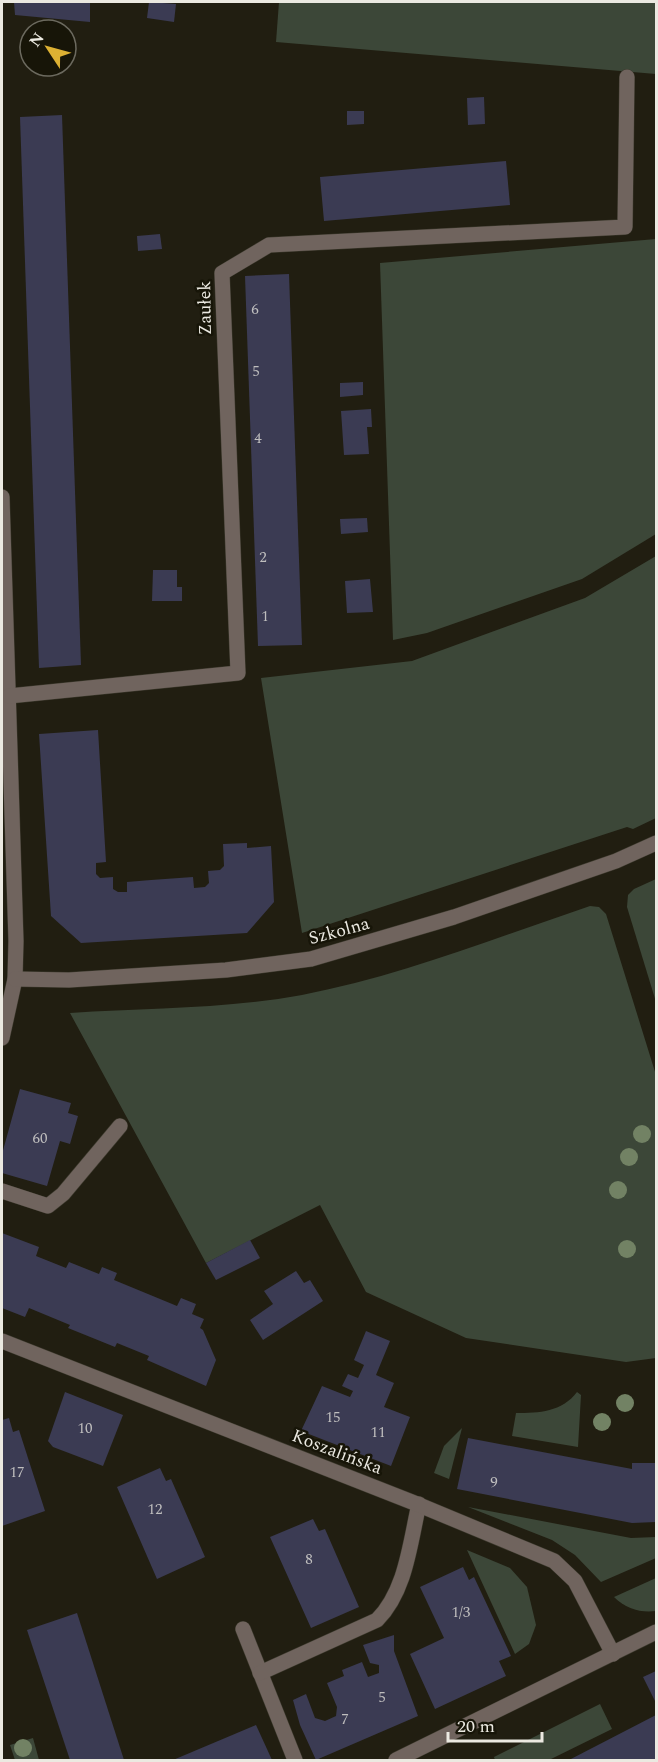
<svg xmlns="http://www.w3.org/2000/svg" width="658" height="1762" viewBox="0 0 658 1762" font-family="Spectral,serif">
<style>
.green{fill:#3c4738}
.building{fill:#3b3b53}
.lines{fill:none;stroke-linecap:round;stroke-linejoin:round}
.service-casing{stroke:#3d3a2e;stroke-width:16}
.minor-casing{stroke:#3d3a2e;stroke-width:16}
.tertiary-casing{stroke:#3d3a2e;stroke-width:16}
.service{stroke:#70645e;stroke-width:15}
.minor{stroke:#70645e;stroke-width:15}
.tertiary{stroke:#70645e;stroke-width:15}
.tree{fill:#728264}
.labels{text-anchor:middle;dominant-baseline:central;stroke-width:5;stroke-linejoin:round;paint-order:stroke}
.number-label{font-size:15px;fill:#bfbebe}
.street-label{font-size:18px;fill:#ebe9e1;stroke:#171508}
</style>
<rect width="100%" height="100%" fill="#211e11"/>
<!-- green -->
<g class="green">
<polygon points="279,2 656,2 656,74 276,42"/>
<polygon points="656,239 656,534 582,579 427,633 393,640 380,263"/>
<polygon points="656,556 656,818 633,829 627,827 302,933 261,678 412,661 585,598"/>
<polygon points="656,879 656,1002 627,907 628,895 634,889"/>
<path d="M590,906l9,1 7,7 50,161v283l-30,4 -160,-24 -100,-46 -46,-87 -114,58 -136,-250c77,-5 157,-4 232,-18 99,-19 193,-57 288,-89z"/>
<path d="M577,1392l4,3 -3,52 -66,-11 4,-23c23,0 46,-1 61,-21z"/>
<polygon points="462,1428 449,1479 434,1473 444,1446"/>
<polygon points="468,1507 631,1538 656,1537 656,1558 601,1582 575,1555 552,1540"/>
<polygon points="467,1550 510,1568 527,1587 536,1625 529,1644 515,1654"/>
<path d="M656,1578v33c-15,2 -30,-2 -42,-14z"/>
<polygon points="600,1704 612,1729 549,1760 495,1760 494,1757"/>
<polygon points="33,1738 39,1760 15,1760 10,1745"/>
</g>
<!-- building -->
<g class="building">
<polygon points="14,2 90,2 90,22 15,15"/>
<polygon points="149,2 176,4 174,22 147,18"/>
<polygon points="484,97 485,124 468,125 467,98"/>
<polygon points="347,111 364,111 364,124 347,125"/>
<polygon points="62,115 81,665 39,668 20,117"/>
<polygon points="506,161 510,205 324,221 320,177"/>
<polygon points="160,234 162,249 138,251 137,236"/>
<polygon points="289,274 302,645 258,646 245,276"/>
<polygon points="363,382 363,395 340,397 340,383"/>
<polygon points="371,409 372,427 367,427 369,454 344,455 341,411"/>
<polygon points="367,518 368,532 341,534 340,519"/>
<polygon points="153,570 177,570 177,587 182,587 182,601 152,601"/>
<polygon points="370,579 373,612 347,613 345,581"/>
<polygon points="98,730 106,862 96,863 96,874 100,878 113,877 113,889 118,892 127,892 127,882 151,880 193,877 194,888 205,887 209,883 208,871 220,870 224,866 223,844 247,843 247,848 271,846 274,902 247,933 81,943 51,916 39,734"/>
<polygon points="20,1089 71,1103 68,1113 78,1116 70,1144 60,1141 47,1186 2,1173 2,1154"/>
<polygon points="2,1233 39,1247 36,1256 66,1268 69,1262 99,1274 102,1267 117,1273 114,1280 177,1306 181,1298 196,1304 192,1314 204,1319 200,1328 203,1330 216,1360 206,1386 147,1360 149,1356 117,1343 115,1347 68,1328 70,1325 29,1308 25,1317 2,1308"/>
<polygon points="250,1240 260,1258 216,1280 206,1263"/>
<polygon points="296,1271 304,1283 310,1280 323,1301 263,1340 250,1320 273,1304 264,1291"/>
<polygon points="366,1331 390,1341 376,1375 394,1383 384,1407 410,1417 391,1466 301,1431 322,1386 350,1397 353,1391 342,1386 348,1374 358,1378 364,1365 354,1360"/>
<polygon points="65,1392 123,1415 103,1466 53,1447 48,1441"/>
<polygon points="9,1418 13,1432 19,1430 45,1511 2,1526 2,1420"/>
<polygon points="468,1438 632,1469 632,1463 656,1463 656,1522 632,1523 457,1489"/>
<polygon points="160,1468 166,1481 171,1479 205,1557 157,1579 117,1487"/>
<polygon points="313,1519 319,1531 325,1529 359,1607 311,1628 270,1537"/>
<polygon points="463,1567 469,1580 474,1577 511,1656 499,1661 506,1676 435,1709 410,1654 444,1638 420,1587"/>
<polygon points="77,1613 124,1760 70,1760 27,1630"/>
<polygon points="394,1635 394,1651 418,1716 316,1760 300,1725 293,1700 306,1694 315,1718 325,1721 336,1716 337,1707 327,1683 344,1676 342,1670 362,1662 368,1677 379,1673 379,1665 370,1663 363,1645"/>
<polygon points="656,1671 656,1703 643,1677"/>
<polygon points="656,1715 656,1760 569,1760"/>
<polygon points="256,1725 272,1760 173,1760"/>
</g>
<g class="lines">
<!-- service casing -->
<g class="service-casing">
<g id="service">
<polyline points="2,1191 48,1206 63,1194 120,1126"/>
<polyline points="243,1629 295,1760"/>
<path d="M260,1673l117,-53c29,-29 33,-77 42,-116"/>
</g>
</g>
<!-- minor casing -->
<g class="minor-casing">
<g id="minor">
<polyline points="2,497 16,941 15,979 2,1038"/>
<polyline points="9,696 238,673 222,273 269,245 625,227 627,77"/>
<polyline points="15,979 69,980 226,970 311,959 454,917 616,861 656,843"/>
<polyline points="2,1341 412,1502 554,1561 575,1581 613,1654"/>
</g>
</g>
<!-- tertiary casing -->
<g class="tertiary-casing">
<polyline id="tertiary" points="396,1760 656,1632"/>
</g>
<!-- service -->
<use href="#service" class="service"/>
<!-- minor -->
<use href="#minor" class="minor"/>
<!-- tertiary -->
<use href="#tertiary" class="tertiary"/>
</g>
<!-- trees -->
<g class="tree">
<circle cx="642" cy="1134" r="9"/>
<circle cx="629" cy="1157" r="9"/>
<circle cx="618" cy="1190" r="9"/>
<circle cx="627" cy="1249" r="9"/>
<circle cx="625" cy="1403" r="9"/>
<circle cx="602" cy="1422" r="9"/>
<circle cx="23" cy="1748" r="9"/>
</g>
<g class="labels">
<!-- number labels -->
<g class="number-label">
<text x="255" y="309">6</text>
<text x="256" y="371">5</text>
<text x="258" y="438">4</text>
<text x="263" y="557">2</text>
<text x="265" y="616">1</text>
<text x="40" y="1138">60</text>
<text x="333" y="1417">15</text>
<text x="85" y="1428">10</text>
<text x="378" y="1432">11</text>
<text x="17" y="1472">17</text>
<text x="494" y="1482">9</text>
<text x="155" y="1509">12</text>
<text x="309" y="1559">8</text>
<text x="461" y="1612">1/3</text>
<text x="382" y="1697">5</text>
<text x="345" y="1719">7</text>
</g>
<!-- street labels -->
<g class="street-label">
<text transform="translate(205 308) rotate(-91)">Zaułek</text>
<text transform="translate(339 931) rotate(-15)">Szkolna</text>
<text transform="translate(337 1452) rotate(21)">Koszalińska</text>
</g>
</g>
<!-- border -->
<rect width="658" height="1762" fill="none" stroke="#ebe9e1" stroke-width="6"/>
<!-- north arrow -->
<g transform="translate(48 48) rotate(306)"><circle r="28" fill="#171508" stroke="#6c6a5f" stroke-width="1.5"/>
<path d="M0-4.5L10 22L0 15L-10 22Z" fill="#ddb133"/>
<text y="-9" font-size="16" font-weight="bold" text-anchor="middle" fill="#ebe9e1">N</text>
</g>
<!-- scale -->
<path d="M448 1732v9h94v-9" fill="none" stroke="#ebe9e1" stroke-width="3"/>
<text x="457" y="1732" font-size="18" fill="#ebe9e1" stroke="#171508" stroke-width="4.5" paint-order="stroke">20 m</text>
</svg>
